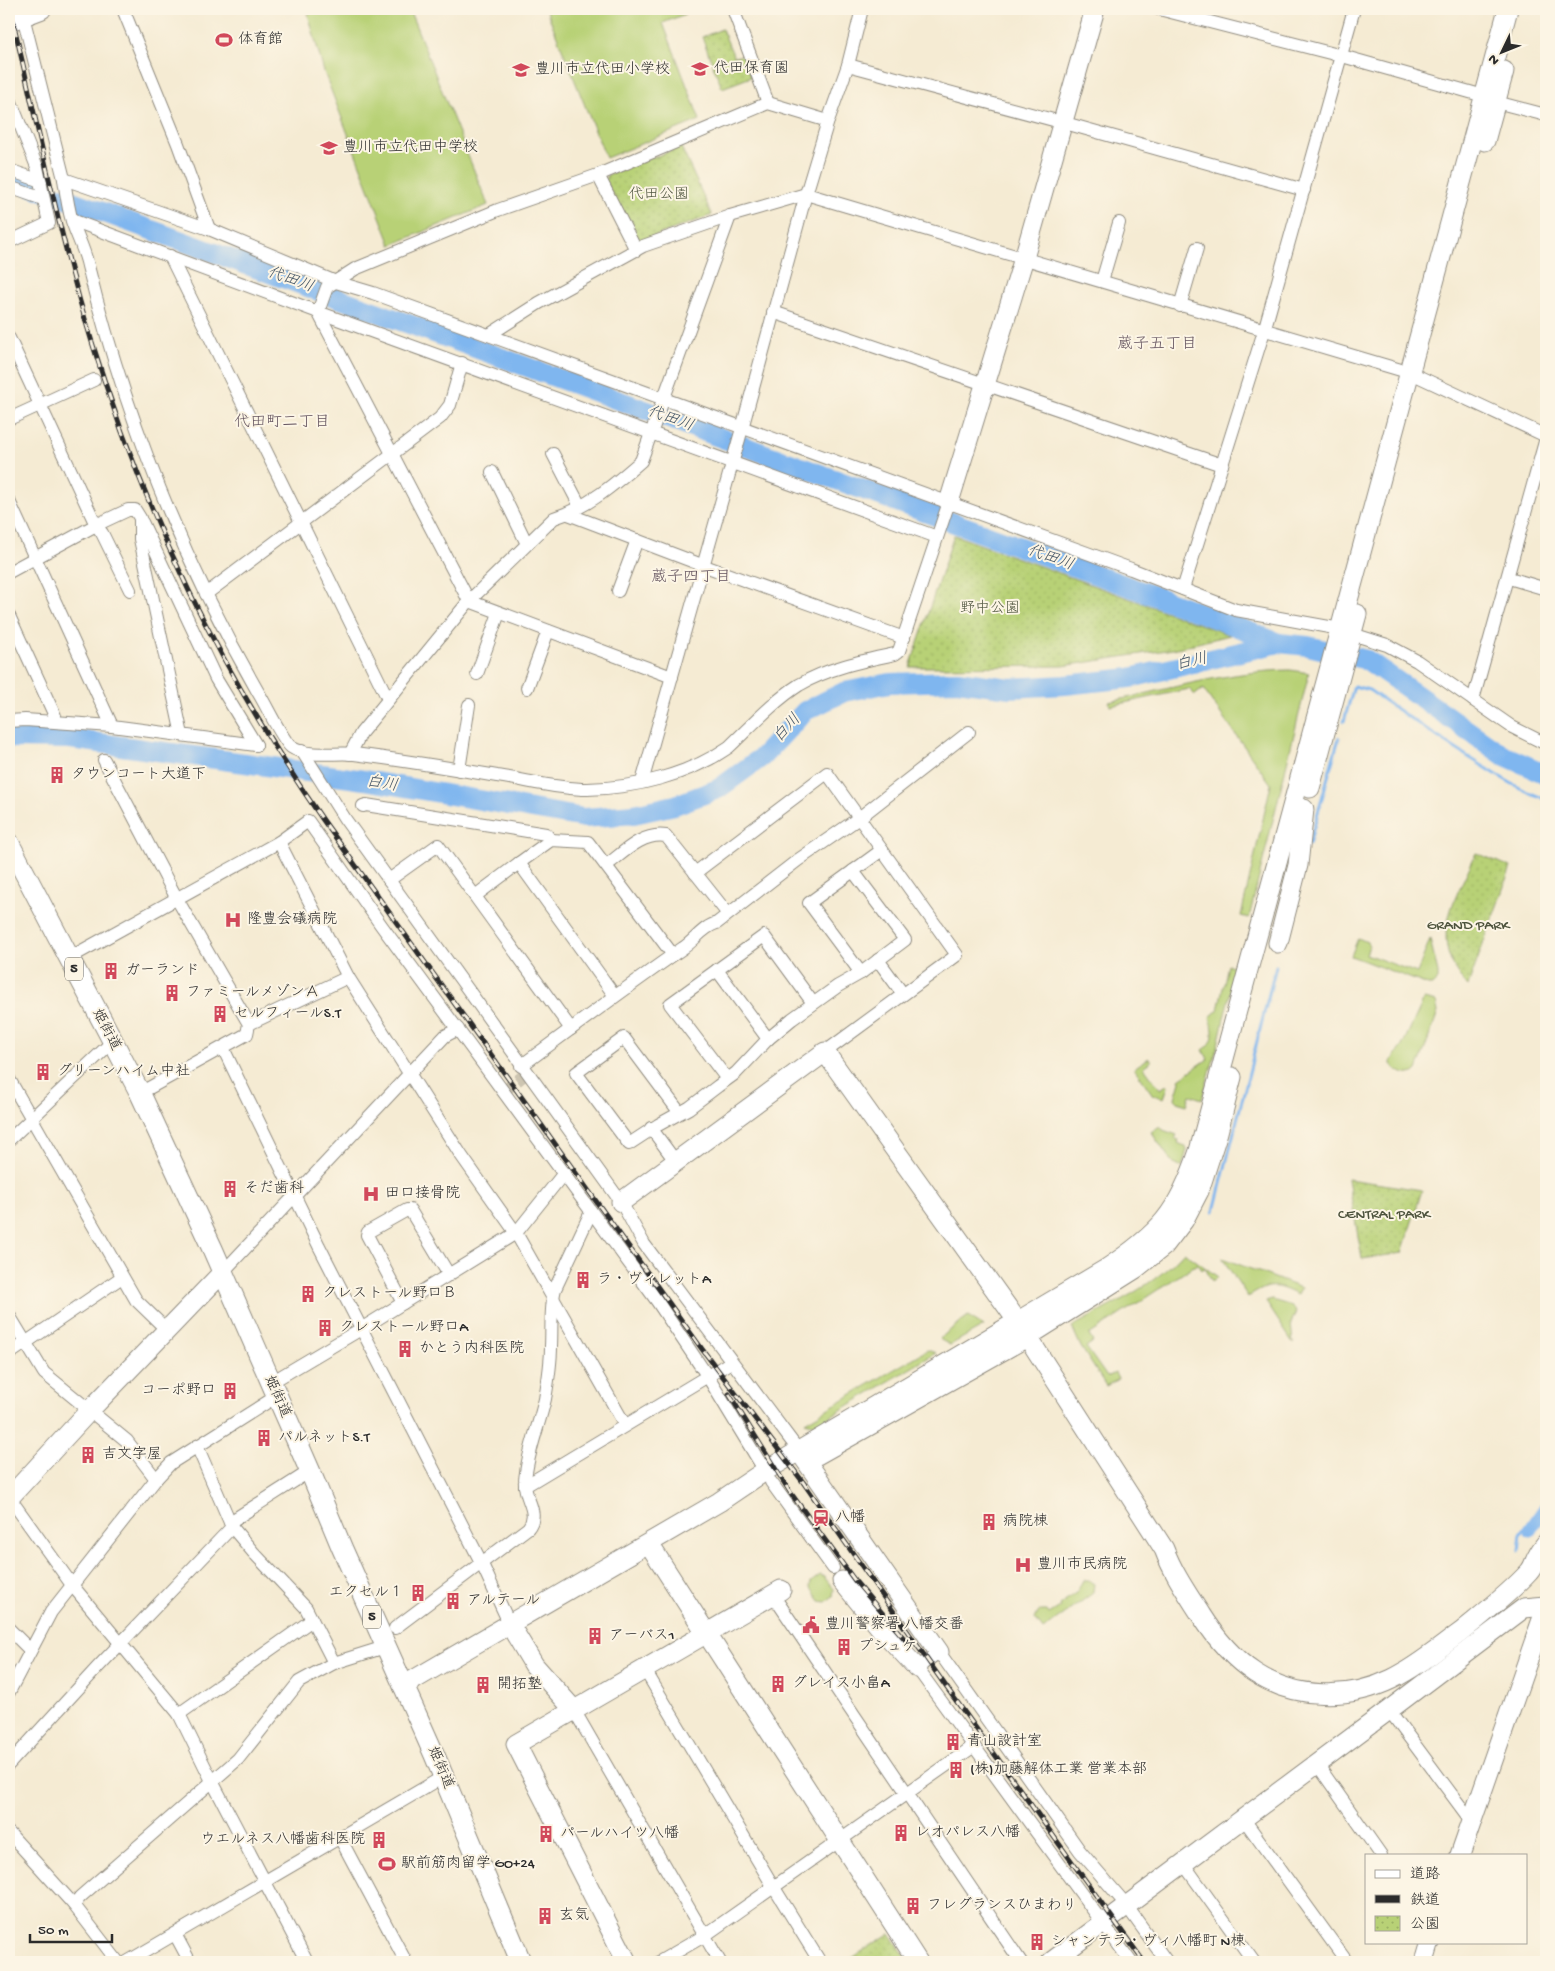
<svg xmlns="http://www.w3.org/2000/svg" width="1555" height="1971" viewBox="0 0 1555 1971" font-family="'Gochi Hand','Klee One',sans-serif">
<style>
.grass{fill:#b8d176;stroke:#727e50}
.park{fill:url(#park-dots);stroke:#727e50}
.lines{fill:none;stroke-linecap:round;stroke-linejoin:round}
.stream{stroke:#7fb6ef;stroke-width:3}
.canal{stroke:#7fb6ef;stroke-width:11}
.river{stroke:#7fb6ef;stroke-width:20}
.street-tunnel{stroke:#cdc5b1;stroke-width:12;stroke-dasharray:12 6;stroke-linecap:butt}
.street-casing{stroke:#908b7f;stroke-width:14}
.secondary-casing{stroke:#908b7f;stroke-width:21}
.primary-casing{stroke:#908b7f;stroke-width:22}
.street{stroke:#fff;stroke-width:12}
.secondary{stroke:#fff;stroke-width:19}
.primary{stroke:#fff;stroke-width:20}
.rail-casing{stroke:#2b2b2b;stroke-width:5}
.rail{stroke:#fcf5e5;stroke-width:3;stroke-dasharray:9;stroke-linecap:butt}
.labels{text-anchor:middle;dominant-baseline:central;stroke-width:4;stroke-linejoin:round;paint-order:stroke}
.shield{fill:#fcf5e5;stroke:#6a6863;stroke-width:1}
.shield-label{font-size:14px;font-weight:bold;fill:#2b2b2b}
.poi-label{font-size:15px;fill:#2b2b2b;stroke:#fcf5e5;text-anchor:start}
.park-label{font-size:15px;fill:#4e543e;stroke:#fcf5e5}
.street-label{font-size:15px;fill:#2b2b2b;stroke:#fcf5e5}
.water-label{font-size:16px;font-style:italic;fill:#456;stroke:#fcf5e5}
.neighbourhood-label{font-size:16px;fill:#655560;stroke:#fcf5e5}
</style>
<defs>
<pattern id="park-dots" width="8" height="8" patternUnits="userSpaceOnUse" patternTransform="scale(1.25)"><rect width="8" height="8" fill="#b8d176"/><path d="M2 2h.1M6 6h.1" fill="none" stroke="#9eb466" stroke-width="1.8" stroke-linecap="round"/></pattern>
</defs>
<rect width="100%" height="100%" fill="#fcf5e5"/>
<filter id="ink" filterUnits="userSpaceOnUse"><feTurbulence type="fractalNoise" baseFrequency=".02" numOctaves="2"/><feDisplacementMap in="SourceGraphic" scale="10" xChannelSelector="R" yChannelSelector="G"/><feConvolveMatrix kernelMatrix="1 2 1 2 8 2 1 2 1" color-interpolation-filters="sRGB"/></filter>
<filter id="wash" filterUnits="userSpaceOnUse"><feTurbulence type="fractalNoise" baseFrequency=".0096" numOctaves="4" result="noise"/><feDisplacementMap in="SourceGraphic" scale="20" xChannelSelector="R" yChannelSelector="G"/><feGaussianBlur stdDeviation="1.12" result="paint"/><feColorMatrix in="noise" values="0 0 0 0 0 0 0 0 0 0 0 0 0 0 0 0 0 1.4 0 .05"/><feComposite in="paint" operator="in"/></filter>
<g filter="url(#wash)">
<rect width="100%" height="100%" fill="#f5ebd3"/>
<!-- grass -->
<g class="grass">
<polygon points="320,9 409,9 488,205 391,245 324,72 308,14"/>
<polygon points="546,9 683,9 685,14 663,23 700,120 606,158"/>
<path d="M1290,670l19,3 -60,245 -8,-2 30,-132 -68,-95 -8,6 -6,-6 -79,17 -1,-4c60,-13 120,-31 181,-32z"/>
<polygon points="1358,938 1367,942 1369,946 1366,954 1417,973 1430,939 1438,973 1438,980 1433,985 1428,985 1351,956"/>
<path d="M1228,965l8,1 -19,83 -15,50 -12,-4 -3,10 -10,-3 -2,-4 5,-17 -1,-2 29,-20 -5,-9c13,-8 11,-19 7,-33l8,-7z"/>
<path d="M1424,999l12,3 2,10 -21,58c-8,9 -20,2 -26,-6v-3l11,-15z"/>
<polygon points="1149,1058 1151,1062 1144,1067 1160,1089 1167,1085 1168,1087 1164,1098 1153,1095 1134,1068"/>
<polygon points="1160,1126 1163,1130 1177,1135 1175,1139 1179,1140 1178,1143 1185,1146 1187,1150 1182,1167 1172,1162 1151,1132"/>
<path d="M1184,1252l34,25 -6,4 -7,-13 -4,2 -4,-6 -108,71 4,7 -7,5 21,30 8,-4 3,6 -12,7 -25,-39 -9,-20c38,-22 83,-41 112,-75z"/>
<path d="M1222,1258l79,30 -3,7c-24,-11 -27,-12 -50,2z"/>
<polygon points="1272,1300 1292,1306 1296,1312 1291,1323 1293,1343 1266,1302"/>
<polygon points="968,1316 984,1326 950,1345 939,1339"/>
<polygon points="927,1350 936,1353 816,1425 805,1422"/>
<polygon points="820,1575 824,1577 834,1589 833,1596 826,1602 820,1601 810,1587 811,1582"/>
<polygon points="1083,1580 1089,1580 1094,1584 1093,1593 1043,1630 1035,1619 1039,1611 1047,1611 1049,1614 1060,1607 1059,1605 1077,1592"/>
</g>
<!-- park -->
<g class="park">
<polygon points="722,29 734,57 743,55 751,77 722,88 702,37"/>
<polygon points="681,147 712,215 641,241 636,240 605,181 607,175"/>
<polygon points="954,535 1230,635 1173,649 1063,666 910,667"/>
<path d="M1476,853l35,14 -43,119c-43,-45 -13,-85 8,-133z"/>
<polygon points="1348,1179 1422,1190 1402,1253 1362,1259"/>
<polygon points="890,1933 909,1962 846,1962"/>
</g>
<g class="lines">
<!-- stream -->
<g class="stream">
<path d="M1344,721l10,-35 15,4c36,25 72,50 109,73 22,14 44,28 68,36"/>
<polyline points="1309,844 1339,738"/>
<polyline points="1214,1211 1276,966"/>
<polyline points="1519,1550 1521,1534 1546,1497"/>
</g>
<!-- canal -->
<polyline class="canal" points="1530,1532 1546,1508"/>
<!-- river -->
<g class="river">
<polyline points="9,178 46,192"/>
<polyline points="61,197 1193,610 1279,643"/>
<polyline points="9,738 70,739 259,765 364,780 584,818 634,814 675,805 718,789 762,757 805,711 844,692 890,683 957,681 1010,688 1065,685 1130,678 1279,643 1308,646 1367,660 1503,755 1546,774"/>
</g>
</g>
</g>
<g filter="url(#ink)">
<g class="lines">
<!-- street-tunnel -->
<polyline class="street-tunnel" points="503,1092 527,1073"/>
<!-- street casing -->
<g class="street-casing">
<g id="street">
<polyline points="123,9 178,144 209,229"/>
<polyline points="733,9 768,103"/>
<polyline points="1159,9 1342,56 1484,96"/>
<polyline points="23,16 64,179"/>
<polyline points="848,65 1072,125 1304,190"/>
<polyline points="9,97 37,167 49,223 9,242"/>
<polyline points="1496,102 1546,115"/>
<polyline points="9,170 41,181"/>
<polyline points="598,175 636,250"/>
<polyline points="9,187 43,199"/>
<polyline points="72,220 318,312 937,537"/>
<polyline points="170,256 388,699"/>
<polyline points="1102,281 1119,223"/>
<polyline points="1180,306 1197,248"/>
<polyline points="318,312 327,287 355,269 498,210 598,175 768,103 828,121"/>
<polyline points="318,312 469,601 672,677"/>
<polyline points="773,312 1222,465"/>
<polyline points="489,335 539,303 643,246 730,216 806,194 1411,373 1546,436"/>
<polyline points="9,338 96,525 102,533 130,590"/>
<polyline points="9,419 94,380"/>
<polyline points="553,454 580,506"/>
<polyline points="492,472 527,544"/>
<polyline points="9,501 112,726"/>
<path d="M949,502l-50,149 -4,3c-33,7 -67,14 -96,31 -25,16 -49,42 -70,62 -40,28 -94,41 -142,42 -28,0 -62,-9 -90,-13 -47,-8 -95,-16 -143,-22 -18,-2 -47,4 -63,-7 -8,-6 -26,-44 -33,-55 -76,-133 -133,-277 -170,-426 -3,-15 -11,-30 -16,-45 -4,-13 -6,-28 -8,-42l145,50 127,53 37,11 758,276 105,41 104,19"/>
<polyline points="568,514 702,565 904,638"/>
<polyline points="142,522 216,679 256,745"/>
<polyline points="9,572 96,525 128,510 135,510 140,518 140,539 182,735"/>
<polyline points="1509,578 1546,589"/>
<polyline points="1183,589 1264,331 1354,9"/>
<polyline points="618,591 637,540"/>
<polyline points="206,594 440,418 450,405 462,363"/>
<polyline points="9,616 55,716"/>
<polyline points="1352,634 1387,645 1417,661 1512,727 1546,744"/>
<polyline points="477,674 499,613"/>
<polyline points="527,688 548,631"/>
<polyline points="1473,700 1546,438"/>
<polyline points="9,721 25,720 112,726 256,745"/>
<polyline points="302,751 345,819 389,880 621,1202 644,1244 799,1451"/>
<path d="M350,754l11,-21 108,-132 85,-83c33,-10 62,-35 87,-57l89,-245"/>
<polyline points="104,760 177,899 249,1024 247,1034 140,1093"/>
<polyline points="459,770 469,705"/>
<polyline points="642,782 741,432 806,194 828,121 848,65 862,9"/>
<polyline points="363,806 366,805 546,834 551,840"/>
<polyline points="279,842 348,977 461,1155 516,1233 625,1425"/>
<polyline points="519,863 551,840 588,842 673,955"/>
<path d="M607,865c17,-13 36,-33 59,-29l62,78"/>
<polyline points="695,873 827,773 882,850"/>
<polyline points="389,880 438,845 571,1029"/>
<polyline points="475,896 519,863 615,996"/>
<polyline points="69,958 279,842 308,821 381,925 657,1301 708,1377 765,1471"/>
<polyline points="878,960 903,994"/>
<polyline points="717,970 768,1039"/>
<polyline points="249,1024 348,977"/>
<polyline points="223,1048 319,1246 481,1562 510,1625"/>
<polyline points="825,1052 957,955 882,850 809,903 861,973"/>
<path d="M521,1066c54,-40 107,-80 162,-118 11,-7 21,-22 34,-25l81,-63 61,-42 110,-86"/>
<polyline points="9,1079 136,1300 168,1331"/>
<polyline points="727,1079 670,1004 764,936 813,1003"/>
<polyline points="680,1113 624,1038 576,1073 629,1144 658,1125 689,1108 718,1086 736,1073 768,1039 792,1019 838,986 861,973 905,940 853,871"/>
<polyline points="651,1128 676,1162"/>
<polyline points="9,1140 112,1042"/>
<polyline points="223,1272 445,1036 458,1029"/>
<polyline points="403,1303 367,1235 368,1232 407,1210 410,1210 449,1275"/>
<polyline points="9,1315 44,1373 127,1441 156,1479"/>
<polyline points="9,1354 122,1277"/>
<polyline points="270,1383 361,1329 516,1233 564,1173"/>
<polyline points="197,1446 232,1527 253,1552 306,1608 334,1663"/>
<polyline points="771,1482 833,1568"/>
<polyline points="525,1486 731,1362"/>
<polyline points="9,1497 72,1585 179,1714 212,1781 307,1962"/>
<polyline points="230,1522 310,1471"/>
<polyline points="773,1595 1021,1962"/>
<path d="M395,1628l133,-100c13,-16 -5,-30 -3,-47 2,-28 14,-55 20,-82 3,-17 6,-36 6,-53 1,-19 -1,-39 4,-57l36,-77"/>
<polyline points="9,1629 30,1650"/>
<polyline points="645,1670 773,1886 820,1962"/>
<polyline points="9,1692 51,1612 156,1479 171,1463 277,1396"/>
<polyline points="574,1710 720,1962"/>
<polyline points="1389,1710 1472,1822"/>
<polyline points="179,1714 312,1620"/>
<polyline points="9,1764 97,1668 232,1527"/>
<polyline points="1317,1764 1381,1855"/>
<polyline points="1243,1818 1347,1962"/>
<polyline points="9,1833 74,1905 118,1962"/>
<polyline points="340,1838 406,1962"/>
<polyline points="1183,1863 1254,1962"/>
<polyline points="74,1905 80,1897 238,1759 299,1682 334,1663 385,1647"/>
<polyline points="175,1934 190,1962"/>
<polyline points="127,1962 443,1777"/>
<polyline points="659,1962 704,1936 974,1746"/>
<polyline points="1131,1962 917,1668 939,1652 1080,1851 1123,1901 1167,1962"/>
</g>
</g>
<!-- secondary casing -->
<g class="secondary-casing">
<g id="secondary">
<polyline points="1485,141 1504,71"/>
<polyline points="949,502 1024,258 1095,9"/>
<polyline points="1310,788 1357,614"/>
<polyline points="1278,943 1298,865 1304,809"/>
<path d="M621,1202l204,-150 193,270 146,227c9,24 23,44 37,66 14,22 31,43 54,58 40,26 94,27 137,6 25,-12 47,-31 69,-47 23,-19 48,-38 68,-60 5,-5 5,-11 9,-17 2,-4 5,-8 8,-12"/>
<polyline points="799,1451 939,1652"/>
<polyline points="817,1455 1027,1337 1135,1269 1164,1246 1184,1220 1199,1191 1218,1132 1232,1077"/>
<polyline points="9,1498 90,1410 223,1272"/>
<polyline points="649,1544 918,1962"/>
<polyline points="842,1581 881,1629 917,1668"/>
<polyline points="510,1625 534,1665 574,1710"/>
<path d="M403,1686l316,-184 46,-31 341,-202c54,-36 72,-56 93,-118l309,-1142"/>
<polyline points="1460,1855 1546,1608"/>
<polyline points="627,1962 516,1744 781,1590"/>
<polyline points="1051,1962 1389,1710 1524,1608 1546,1606"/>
<polyline points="1424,1962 1430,1942"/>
</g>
</g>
<!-- primary casing -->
<g class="primary-casing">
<g id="primary">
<polyline points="9,21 41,9"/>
<polyline points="9,843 140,1093 213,1250 310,1471 342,1548 434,1754 521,1962"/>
</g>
</g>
<!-- street -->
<use href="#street" class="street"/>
<!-- secondary -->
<use href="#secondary" class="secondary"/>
<!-- primary -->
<use href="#primary" class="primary"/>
<!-- rail casing -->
<g class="rail-casing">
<g id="rail">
<path d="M10,9c27,111 48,224 82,333 54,176 127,327 231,478l379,529 101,133 144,206 197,274"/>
<polyline points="729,1394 790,1492 855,1581 908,1643"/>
</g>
</g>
<!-- rail -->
<use href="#rail" class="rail"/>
</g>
</g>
<!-- icons -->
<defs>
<g id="stadium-bare" transform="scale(1.35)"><path d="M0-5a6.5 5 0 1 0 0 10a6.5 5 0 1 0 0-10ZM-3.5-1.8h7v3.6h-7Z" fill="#d1495b" stroke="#fcf5e5" stroke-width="2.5" paint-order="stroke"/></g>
<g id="school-bare" transform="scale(1.35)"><path d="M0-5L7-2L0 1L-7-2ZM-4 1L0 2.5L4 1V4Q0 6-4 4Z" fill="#d1495b" stroke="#fcf5e5" stroke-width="2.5" paint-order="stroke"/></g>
<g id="building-bare" transform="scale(1.35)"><path d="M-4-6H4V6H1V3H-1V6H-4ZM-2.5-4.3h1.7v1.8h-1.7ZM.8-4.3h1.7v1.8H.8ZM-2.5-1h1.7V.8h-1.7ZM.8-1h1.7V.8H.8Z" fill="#d1495b" stroke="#fcf5e5" stroke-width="2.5" paint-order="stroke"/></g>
<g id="hospital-bare" transform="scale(1.35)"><path d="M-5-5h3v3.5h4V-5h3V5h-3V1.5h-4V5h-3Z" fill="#d1495b" stroke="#fcf5e5" stroke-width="2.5" paint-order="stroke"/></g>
<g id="station-bare" transform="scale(1.35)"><path d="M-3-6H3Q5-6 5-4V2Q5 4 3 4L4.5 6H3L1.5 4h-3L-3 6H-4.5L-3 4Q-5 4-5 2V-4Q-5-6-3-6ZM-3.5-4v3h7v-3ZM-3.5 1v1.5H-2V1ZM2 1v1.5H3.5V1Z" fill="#d1495b" stroke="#fcf5e5" stroke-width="2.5" paint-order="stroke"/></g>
<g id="civic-bare" transform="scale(1.35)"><path d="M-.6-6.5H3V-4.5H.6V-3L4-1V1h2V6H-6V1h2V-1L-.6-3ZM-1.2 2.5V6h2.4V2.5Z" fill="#d1495b" stroke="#fcf5e5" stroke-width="2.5" paint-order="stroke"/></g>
</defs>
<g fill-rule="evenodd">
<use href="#stadium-bare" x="224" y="40"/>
<use href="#school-bare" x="700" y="69"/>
<use href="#school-bare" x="521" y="70"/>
<use href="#school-bare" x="329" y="148"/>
<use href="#building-bare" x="57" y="775"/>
<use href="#hospital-bare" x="233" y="920"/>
<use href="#building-bare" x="111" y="971"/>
<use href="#building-bare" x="172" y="993"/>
<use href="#building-bare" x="220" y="1014"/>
<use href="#building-bare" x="43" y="1072"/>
<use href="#building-bare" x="230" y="1189"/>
<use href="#hospital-bare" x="371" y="1194"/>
<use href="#building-bare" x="583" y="1280"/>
<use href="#building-bare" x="308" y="1294"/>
<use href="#building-bare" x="325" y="1328"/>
<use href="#building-bare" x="405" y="1349"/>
<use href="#building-bare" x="230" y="1391"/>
<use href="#building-bare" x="264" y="1438"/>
<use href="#building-bare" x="88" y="1455"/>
<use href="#station-bare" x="821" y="1518"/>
<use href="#building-bare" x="989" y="1522"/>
<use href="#hospital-bare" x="1023" y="1565"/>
<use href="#building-bare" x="418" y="1593"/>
<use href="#building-bare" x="453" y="1601"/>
<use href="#civic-bare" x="811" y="1625"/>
<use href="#building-bare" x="595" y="1636"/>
<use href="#building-bare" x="844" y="1647"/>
<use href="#building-bare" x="778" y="1684"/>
<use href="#building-bare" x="483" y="1685"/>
<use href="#building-bare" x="953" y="1742"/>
<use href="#building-bare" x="956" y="1770"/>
<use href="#building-bare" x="901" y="1833"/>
<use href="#building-bare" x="546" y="1834"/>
<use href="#building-bare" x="379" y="1840"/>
<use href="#stadium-bare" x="387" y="1864"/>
<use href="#building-bare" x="913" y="1906"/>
<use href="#building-bare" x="545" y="1916"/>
<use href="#building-bare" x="1037" y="1942"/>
</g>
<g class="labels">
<!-- shield labels -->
<g class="shield">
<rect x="65" y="957.5" width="18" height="23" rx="4"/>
<rect x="363" y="1605.5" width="18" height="23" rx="4"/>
</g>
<g class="shield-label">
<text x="74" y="969">5</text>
<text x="372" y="1617">5</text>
</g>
<!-- poi labels -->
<g class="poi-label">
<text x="238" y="40">体育館</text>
<text x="714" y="69">代田保育園</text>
<text x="535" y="70">豊川市立代田小学校</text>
<text x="343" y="148">豊川市立代田中学校</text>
<text x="71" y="775">タウンコート大道下</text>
<text x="247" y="920">隆豊会礒病院</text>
<text x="125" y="971">ガーランド</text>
<text x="186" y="993">ファミールメゾンＡ</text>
<text x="234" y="1014">セルフィールS.T</text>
<text x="57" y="1072">グリーンハイム中社</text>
<text x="244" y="1189">そだ歯科</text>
<text x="385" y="1194">田口接骨院</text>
<text x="597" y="1280">ラ・ヴィレットA</text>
<text x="322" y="1294">クレストール野口Ｂ</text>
<text x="339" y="1328">クレストール野口A</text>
<text x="419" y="1349">かとう内科医院</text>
<text x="216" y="1391" text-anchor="end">コーポ野口</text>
<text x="278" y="1438">パルネットS.T</text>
<text x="102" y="1455">吉文字屋</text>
<text x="835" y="1518">八幡</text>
<text x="1003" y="1522">病院棟</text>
<text x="1037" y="1565">豊川市民病院</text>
<text x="404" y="1593" text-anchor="end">エクセル１</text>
<text x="467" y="1601">アルテール</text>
<text x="825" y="1625">豊川警察署 八幡交番</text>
<text x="609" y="1636">アーバス1</text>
<text x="858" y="1647">プシュケ</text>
<text x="792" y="1684">グレイス小畠A</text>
<text x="497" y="1685">開拓塾</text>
<text x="967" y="1742">青山設計室</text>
<text x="970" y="1770">(株)加藤解体工業 営業本部</text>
<text x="915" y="1833">レオパレス八幡</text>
<text x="560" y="1834">パールハイツ八幡</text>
<text x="365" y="1840" text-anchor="end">ウエルネス八幡歯科医院</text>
<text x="401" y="1864">駅前筋肉留学 GO+24</text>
<text x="927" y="1906">フレグランスひまわり</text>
<text x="559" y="1916">玄気</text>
<text x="1051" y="1942">シャンテラ・ヴィ八幡町 N棟</text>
</g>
<!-- park labels -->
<g class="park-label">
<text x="659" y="195">代田公園</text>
<text x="990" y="609">野中公園</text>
<text x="1468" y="926">GRAND PARK</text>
<text x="1384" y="1215">CENTRAL PARK</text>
</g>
<!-- street labels -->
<g class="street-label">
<text transform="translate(106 1030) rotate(62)">姫街道</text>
<text transform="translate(277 1397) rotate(66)">姫街道</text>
<text transform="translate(440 1768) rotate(67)">姫街道</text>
</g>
<!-- water labels -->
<g class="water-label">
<text transform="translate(290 281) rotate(20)">代田川</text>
<text transform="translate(670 420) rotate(20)">代田川</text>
<text transform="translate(1050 559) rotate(20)">代田川</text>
<text transform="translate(1192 663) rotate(-13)">白川</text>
<text transform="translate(788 729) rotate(-47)">白川</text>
<text transform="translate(382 785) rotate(9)">白川</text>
</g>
<!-- neighbourhood labels -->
<g class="neighbourhood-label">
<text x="1157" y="345">蔵子五丁目</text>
<text x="282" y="423">代田町二丁目</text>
<text x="691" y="578">蔵子四丁目</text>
</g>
</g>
<!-- margin -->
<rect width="1555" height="1971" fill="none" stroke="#fcf5e5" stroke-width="30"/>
<!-- legend -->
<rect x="1365" y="1854" width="162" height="90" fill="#fcf5e5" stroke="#a8a49b"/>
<rect x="1375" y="1870" width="25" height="8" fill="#ffffff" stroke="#a8a49b"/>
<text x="1410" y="1878" font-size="15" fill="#2b2b2b">道路</text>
<rect x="1375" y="1895" width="25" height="8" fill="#2b2b2b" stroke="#a8a49b"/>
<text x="1410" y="1904" font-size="15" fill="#2b2b2b">鉄道</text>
<rect x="1375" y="1916" width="25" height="15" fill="url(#park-dots)" stroke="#a8a49b"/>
<text x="1410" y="1928" font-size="15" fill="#2b2b2b">公園</text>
<!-- north arrow -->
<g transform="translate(1502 52) rotate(227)" stroke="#fcf5e5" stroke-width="4" paint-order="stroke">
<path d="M0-4L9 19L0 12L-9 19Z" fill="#2b2b2b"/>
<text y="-8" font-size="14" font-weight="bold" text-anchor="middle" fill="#2b2b2b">N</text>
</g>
<!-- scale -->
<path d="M30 1934v8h82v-8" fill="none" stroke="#2b2b2b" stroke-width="2.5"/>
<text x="38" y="1934" font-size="15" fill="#2b2b2b" stroke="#fcf5e5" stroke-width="4" paint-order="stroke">50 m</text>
</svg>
